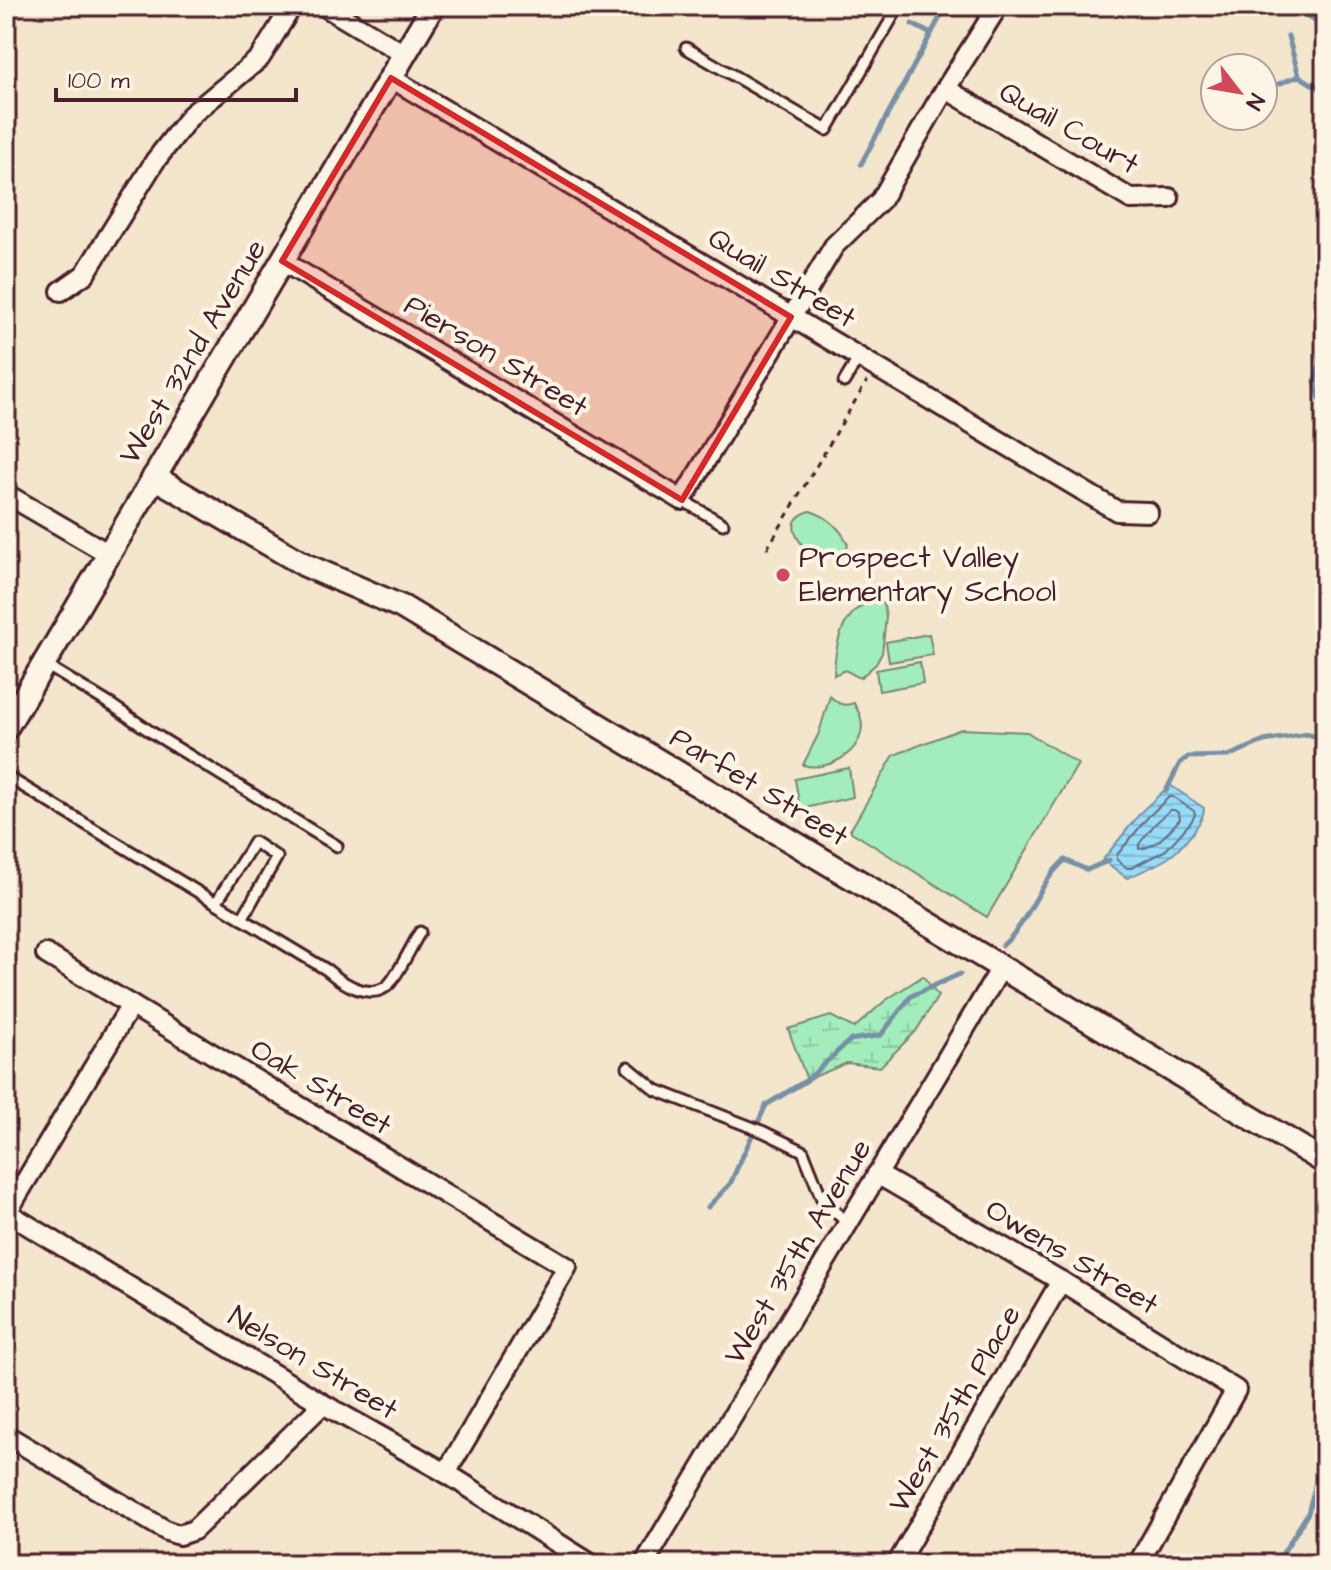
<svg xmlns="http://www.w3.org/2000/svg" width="1331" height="1570" viewBox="0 0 1331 1570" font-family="'Architects Daughter',sans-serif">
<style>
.wetland{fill:url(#wetland-marsh);stroke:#768674;stroke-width:2}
.park{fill:#a3edbc;stroke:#768674;stroke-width:2}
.water{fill:url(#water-rules);stroke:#7890a6;stroke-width:2}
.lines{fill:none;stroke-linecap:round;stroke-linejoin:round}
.shore{stroke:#686b7d;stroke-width:2}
.stream{stroke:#7890a6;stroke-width:5}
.service-casing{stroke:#4a1f2b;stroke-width:15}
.minor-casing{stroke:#4a1f2b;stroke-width:24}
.tertiary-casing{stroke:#4a1f2b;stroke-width:28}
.path{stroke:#4a1f2b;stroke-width:3;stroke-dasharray:6 6;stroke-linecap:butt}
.service{stroke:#fcf5e5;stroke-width:9}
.minor{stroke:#fcf5e5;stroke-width:18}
.tertiary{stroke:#fcf5e5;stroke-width:22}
.marked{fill:#d62828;fill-opacity:0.2;stroke:#d62828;stroke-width:6;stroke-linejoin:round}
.poi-dot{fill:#d1495b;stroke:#fcf5e5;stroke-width:3}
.labels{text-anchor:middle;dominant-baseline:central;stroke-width:8;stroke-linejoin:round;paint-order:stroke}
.street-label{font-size:30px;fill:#4a1f2b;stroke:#fcf5e5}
.poi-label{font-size:30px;fill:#4a1f2b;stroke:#fcf5e5;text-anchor:start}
</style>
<defs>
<pattern id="wetland-marsh" width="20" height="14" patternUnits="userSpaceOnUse" patternTransform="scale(2)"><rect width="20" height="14" fill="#a3edbc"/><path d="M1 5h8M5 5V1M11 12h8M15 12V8" fill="none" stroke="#8ecba2"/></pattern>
<pattern id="water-rules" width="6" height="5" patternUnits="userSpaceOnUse" patternTransform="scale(2)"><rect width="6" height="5" fill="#96dcf8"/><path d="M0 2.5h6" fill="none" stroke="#83bcd5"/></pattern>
</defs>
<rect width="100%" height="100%" fill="#f4e6cc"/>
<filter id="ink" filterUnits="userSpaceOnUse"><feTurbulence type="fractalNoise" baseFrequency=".0125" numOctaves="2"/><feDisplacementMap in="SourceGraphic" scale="16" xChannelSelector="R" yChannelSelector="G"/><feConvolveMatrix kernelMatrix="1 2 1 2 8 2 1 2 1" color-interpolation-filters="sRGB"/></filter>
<g filter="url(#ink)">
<!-- wetland -->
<polygon class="wetland" points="923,976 938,996 916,1031 880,1067 847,1063 807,1080 788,1029 831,1016 854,1028 886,1000"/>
<!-- park -->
<g class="park">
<path d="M810,511c17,5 30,17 38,33l-4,11 -4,3 -15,-4h-14c-14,-13 -29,-34 -1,-43z"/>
<path d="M877,597l7,9 2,11 -4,36 -6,11 -16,14 -15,-8 -11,5c1,-34 8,-64 43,-78z"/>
<polygon points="929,634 933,655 889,662 886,642"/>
<polygon points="920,662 923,683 879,691 876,670"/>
<path d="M830,696c8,8 13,11 24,7 0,1 6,11 6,12 11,33 -30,58 -57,50l16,-32z"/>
<polygon points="961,729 1027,732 1078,764 987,917 850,831 894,755"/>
<polygon points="849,768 853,797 800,809 795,779"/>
</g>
<!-- water -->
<path class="water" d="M1170,785l34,23c0,15 -24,42 -36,50 -13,8 -27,14 -41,20l-20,-15 -10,4 45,-56z"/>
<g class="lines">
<!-- shore -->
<g class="shore">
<polygon points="1169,797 1173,797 1194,811 1195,815 1191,822 1166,850 1131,868 1127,868 1117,860 1117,855 1148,817"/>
<path d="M1170,810h4l5,3 1,6c-12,13 -22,28 -41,30v-5l16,-20z"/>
</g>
<!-- stream -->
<g class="stream">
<polyline points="1289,6 1325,26"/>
<polyline points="912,24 931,34"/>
<polyline points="1288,36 1299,76 1325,92"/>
<polyline points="1273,86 1299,76"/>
<polyline points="861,164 946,6"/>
<polyline points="1325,303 1321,322 1324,350 1315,381 1320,399 1325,409"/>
<polyline points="1166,791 1180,763 1188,757 1228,756 1264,741 1308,734 1325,741"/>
<path d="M1003,945c27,-24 35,-62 62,-85l22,10 22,-10"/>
<polyline points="708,1207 730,1184 766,1105 807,1080 850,1040 881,1035 911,996 960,974"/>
<polyline points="1276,1564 1308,1513 1325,1447"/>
</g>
<!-- service casing -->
<g class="service-casing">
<g id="service">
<polyline points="686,48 827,130 899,6"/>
<polyline points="844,382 859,357"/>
<polyline points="682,500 723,524"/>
<polyline points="44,664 110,704 151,732 337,846"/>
<path d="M6,776l321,194c15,13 45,33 63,13 11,-14 21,-36 30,-51"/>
<polyline points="216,903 254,842 277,857 242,919"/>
<polyline points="628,1067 656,1090 764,1132 803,1151 822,1199 847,1223"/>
</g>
</g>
<!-- minor casing -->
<g class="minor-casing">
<g id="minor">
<polyline points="324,6 404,54"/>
<polyline points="391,78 1117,511 1148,512"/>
<polyline points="946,89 1131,199 1169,198"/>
<polyline points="282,261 682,500 834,246 881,200 938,101 998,6"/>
<polyline points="61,291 85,274 155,161 191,115 260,58 292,6"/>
<polyline points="6,494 109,554"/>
<polyline points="46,954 567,1267 446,1473"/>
<polyline points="877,1174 1061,1281 1236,1390 1138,1564"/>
<polyline points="6,1212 323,1404 446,1473 591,1564"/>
<polyline points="7,1212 131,1005"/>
<polyline points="6,1435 167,1531 179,1535 194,1530 323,1404"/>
<polyline points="644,1564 1001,968"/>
<polyline points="897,1564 1061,1281"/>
</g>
</g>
<!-- tertiary casing -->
<g class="tertiary-casing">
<g id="tertiary">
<polyline points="154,477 305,565 402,607 1325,1162"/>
<polyline points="6,728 433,6"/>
</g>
</g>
<!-- path -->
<polyline class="path" points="767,549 867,381"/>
<!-- service -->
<use href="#service" class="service"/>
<!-- minor -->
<use href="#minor" class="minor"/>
<!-- tertiary -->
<use href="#tertiary" class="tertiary"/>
</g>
</g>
<!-- marked area -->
<path class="marked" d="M391,78l400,239 -109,183 -400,-239z"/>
<!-- markers -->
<circle class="poi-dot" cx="783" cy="575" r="8"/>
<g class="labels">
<!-- street labels -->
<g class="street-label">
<text transform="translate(1069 128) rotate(30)">Quail Court</text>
<text transform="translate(782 278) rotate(31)">Quail Street</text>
<text transform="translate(193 352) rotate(-59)">West 32nd Avenue</text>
<text transform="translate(496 356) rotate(31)">Pierson Street</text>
<text transform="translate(759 787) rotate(31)">Parfet Street</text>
<text transform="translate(321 1087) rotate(31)">Oak Street</text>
<text transform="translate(798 1252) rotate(-59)">West 35th Avenue</text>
<text transform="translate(1072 1257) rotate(31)">Owens Street</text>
<text transform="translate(313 1363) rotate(31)">Nelson Street</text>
<text transform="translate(955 1409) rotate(-60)">West 35th Place</text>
</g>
<!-- poi labels -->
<g class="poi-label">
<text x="799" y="558">Prospect Valley<tspan x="799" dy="34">Elementary School</tspan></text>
</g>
</g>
<!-- margin -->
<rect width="1331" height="1570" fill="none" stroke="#fcf5e5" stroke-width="32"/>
<rect x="16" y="16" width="1299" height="1538" fill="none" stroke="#4a1f2b" stroke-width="3" filter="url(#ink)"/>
<!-- north arrow -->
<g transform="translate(1239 92) rotate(121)"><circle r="38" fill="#fcf5e5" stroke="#b59f9b" stroke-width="2"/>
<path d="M0-6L14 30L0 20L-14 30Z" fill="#d1495b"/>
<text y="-12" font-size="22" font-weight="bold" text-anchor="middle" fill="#4a1f2b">N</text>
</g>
<!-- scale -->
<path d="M56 88v12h240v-12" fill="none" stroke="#4a1f2b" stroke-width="4"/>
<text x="68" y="88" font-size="24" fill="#4a1f2b" stroke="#fcf5e5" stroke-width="6" paint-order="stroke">100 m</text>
</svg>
